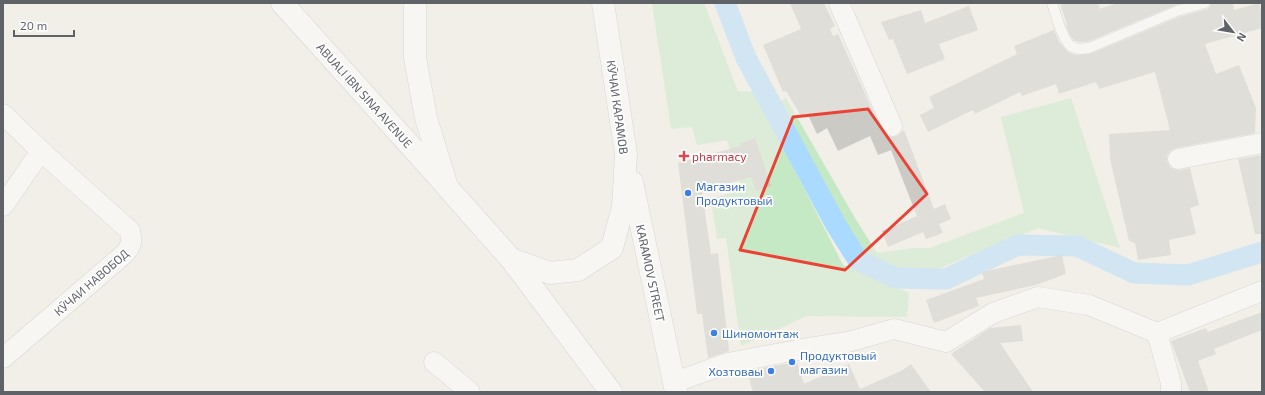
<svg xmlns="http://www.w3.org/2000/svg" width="1265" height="395" viewBox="0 0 1265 395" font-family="'Exo 2',sans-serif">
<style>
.green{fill:#c5e8c5}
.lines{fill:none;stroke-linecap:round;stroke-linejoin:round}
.canal{stroke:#aadaff;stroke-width:21}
.building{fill:#cccac5}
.service-casing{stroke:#b5b8bc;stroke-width:11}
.minor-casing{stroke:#b5b8bc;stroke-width:21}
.secondary-casing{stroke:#b6babf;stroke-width:23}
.service{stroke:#fff;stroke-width:10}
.minor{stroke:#fff;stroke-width:20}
.secondary{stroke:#fff;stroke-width:22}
.marked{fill:none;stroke:#ea4335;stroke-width:3;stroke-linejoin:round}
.health-dot{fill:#e0444e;stroke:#fff;stroke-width:1.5}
.shop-dot{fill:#3f7fe0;stroke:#fff;stroke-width:1.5}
.labels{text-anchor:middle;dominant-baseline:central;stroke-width:3.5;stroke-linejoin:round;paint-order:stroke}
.street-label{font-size:12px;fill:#5f6368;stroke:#fff}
.health-label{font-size:12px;fill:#be3a42;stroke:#fff;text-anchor:start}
.shop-label{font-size:12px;fill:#366cbe;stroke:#fff;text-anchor:start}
</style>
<rect width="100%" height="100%" fill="#f1efe8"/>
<!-- green -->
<g class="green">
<polygon points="652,3 704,3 738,91 755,92 843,265 909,293 907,317 807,316 741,346 726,238 717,239 711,199 742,189 727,140 697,145 692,127 671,129"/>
<polygon points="786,98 855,218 877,253 914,248 930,248 1024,213 1001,117 1071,98 1120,248 1038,228 935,270 898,270 864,257 810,166 776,103"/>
</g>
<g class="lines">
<!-- canal -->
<polyline class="canal" points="725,3 746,58 836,225 858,260 896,278 946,279 1018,245 1077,246 1134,273 1188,275 1262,252"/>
</g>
<!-- building -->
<g class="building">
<polygon points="790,3 824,3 835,26 830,29 833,36 838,34 882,131 885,135 891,137 897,136 904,130 934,209 945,204 951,219 939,224 943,233 926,239 923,232 888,247 882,231 917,216 891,150 878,155 870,136 838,151 827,128 817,134 807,113 801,116 786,91 783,92 763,45 801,29"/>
<polygon points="1060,3 1098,3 1100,9 1117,3 1181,3 1087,42 1080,42 1075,41 1070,35 1066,26 1067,25"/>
<polygon points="1211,3 1233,3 1234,10 1259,3 1262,13 1262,28 1205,44 1216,74 1239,65 1256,108 1255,133 1176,148 1170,151 1167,156 1167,161 1170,167 1175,170 1180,170 1190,168 1199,205 1190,208 1196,234 1169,240 1171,255 1138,260 1135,243 1129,241 1110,159 1109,134 1170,130 1155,72 1099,89 1096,82 1059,94 1056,84 1022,96 1020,92 975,114 973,110 928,132 920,115 934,108 929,97 1017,54 1014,46 1054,30 1059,42 1068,52 1077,55 1090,54 1179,17 1207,9 1210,7"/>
<polygon points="969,6 978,30 939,44 945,59 907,74 893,39 889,40 881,22 921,10 925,23"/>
<polygon points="755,138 771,186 756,191 751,177 702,191 711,254 718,253 729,351 708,358 702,314 697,314 678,163 740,146 740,144"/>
<polygon points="1262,155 1262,234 1255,234 1238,159"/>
<polygon points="1062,255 1066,274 1036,285 976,298 979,306 934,323 926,300 984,279 982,272"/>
<polygon points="1262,312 1262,330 1214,349 1216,354 1198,361 1209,392 1190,392 1171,341 1206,328 1208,332"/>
<polygon points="1021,325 1023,341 1000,343 1033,392 985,392 951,354 990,328"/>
<polygon points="797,362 804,384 849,364 860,389 901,371 911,364 931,392 753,392 747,372 756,369"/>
</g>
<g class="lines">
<!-- service casing -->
<g class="service-casing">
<path id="service" d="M1052,3c4,11 10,37 19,43 6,4 12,3 18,2l88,-37 28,-8"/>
</g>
<!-- minor casing -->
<g class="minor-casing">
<g id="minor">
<polyline points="839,3 892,126"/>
<polyline points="3,114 41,151 3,206"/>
<polyline points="1178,159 1262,143"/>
<polyline points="1157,333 1171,383 1171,392"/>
<path d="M3,358l119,-102c9,-9 11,-12 8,-25l-89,-80"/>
<polyline points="434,362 470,392"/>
<polyline points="675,382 728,363 803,349 848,342 894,329 946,342 993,313 1038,297 1089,305 1157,333 1262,291"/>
</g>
</g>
<!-- secondary casing -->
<g class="secondary-casing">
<g id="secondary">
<polyline points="282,3 443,182"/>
<polyline points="415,3 415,58 426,118 447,187 511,259 550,273 578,270 612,248 623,207 626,154 603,3"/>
<polyline points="632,182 676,392"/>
<polyline points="511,259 611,392"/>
</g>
</g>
<!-- service -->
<use href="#service" class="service"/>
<!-- minor -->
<use href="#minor" class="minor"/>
<!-- secondary -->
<use href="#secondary" class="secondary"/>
</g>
<!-- marked area -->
<path d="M0 0H1265V395H0ZM868,109l59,85 -82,76 -105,-20 53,-133z" fill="#f1efe8" fill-opacity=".55" fill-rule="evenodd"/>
<path class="marked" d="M868,109l59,85 -82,76 -105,-20 53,-133z"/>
<!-- markers -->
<path class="health-dot" d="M682 150h4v4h4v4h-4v4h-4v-4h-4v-4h4z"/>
<g class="shop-dot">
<circle cx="688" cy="193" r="4"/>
<circle cx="714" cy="333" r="4"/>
<circle cx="792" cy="362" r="4"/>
<circle cx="771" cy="371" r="4"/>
</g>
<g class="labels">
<!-- street labels -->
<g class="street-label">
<text transform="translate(365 95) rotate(48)">ABUALI IBN SINA AVENUE</text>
<text transform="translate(618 107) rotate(82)">КӮЧАИ КАРАМОВ</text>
<text transform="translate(651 273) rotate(78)">KARAMOV STREET</text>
<text transform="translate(91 282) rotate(-41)">КӮЧАИ НАВОБОД</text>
</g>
<!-- health labels -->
<g class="health-label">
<text x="692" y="156">pharmacy</text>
</g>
<!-- shop labels -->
<g class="shop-label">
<text x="696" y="186">Магазин<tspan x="696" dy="14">Продуктовый</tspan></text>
<text x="722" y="333">Шиномонтаж</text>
<text x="800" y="355">Продуктовый<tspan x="800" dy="14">магазин</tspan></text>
<text x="763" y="371" text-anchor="end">Хозтоваы</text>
</g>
</g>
<!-- border -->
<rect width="1265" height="395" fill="none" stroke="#5f6368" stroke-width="8"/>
<!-- north arrow -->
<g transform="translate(1233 32) rotate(121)" stroke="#ffffff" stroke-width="3" paint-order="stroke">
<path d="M0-3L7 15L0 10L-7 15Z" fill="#5f6368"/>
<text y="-6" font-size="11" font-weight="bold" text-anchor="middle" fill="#5f6368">N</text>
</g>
<!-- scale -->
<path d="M14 30v6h60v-6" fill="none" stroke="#5f6368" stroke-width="2"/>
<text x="20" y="30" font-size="12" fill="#5f6368" stroke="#ffffff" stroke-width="3" paint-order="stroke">20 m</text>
</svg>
